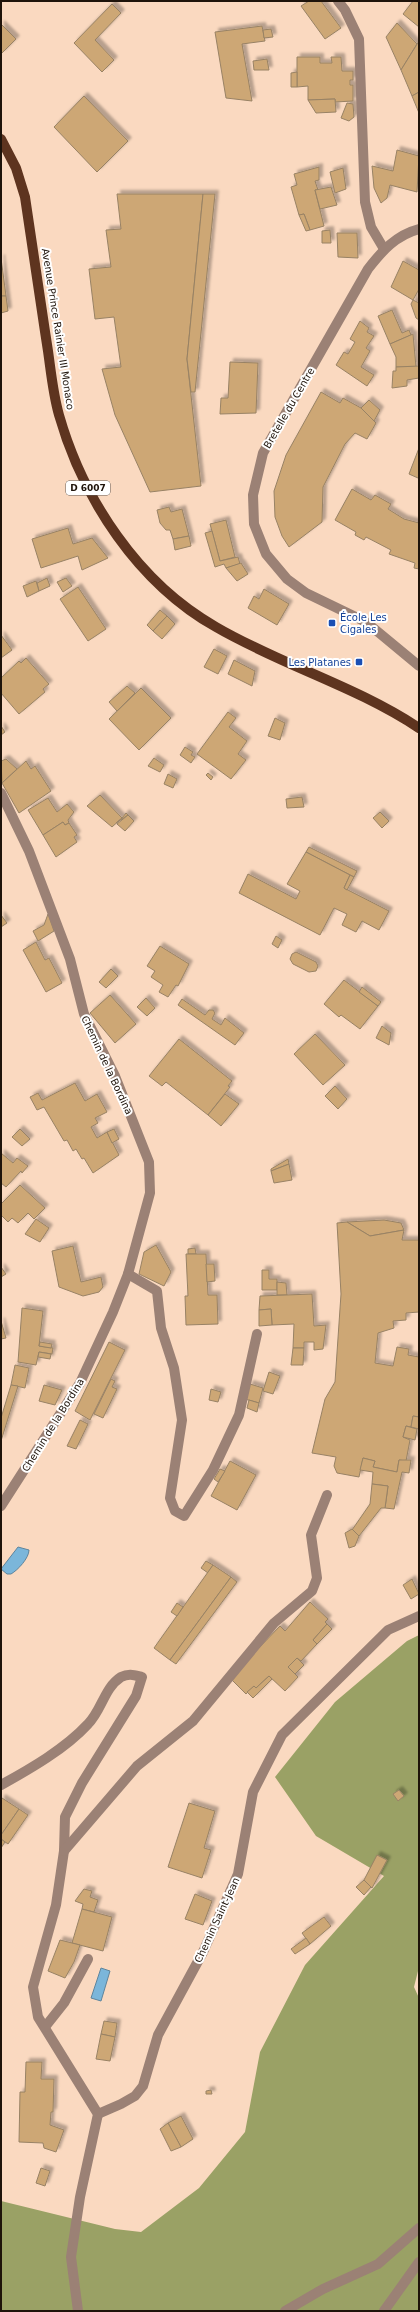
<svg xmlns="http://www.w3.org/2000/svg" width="420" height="2312" viewBox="0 0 420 2312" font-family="'DejaVu Sans',sans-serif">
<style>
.forest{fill:#9aa165}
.water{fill:#7bb6da;stroke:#5f859c}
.building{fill:#cda774;stroke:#988265;filter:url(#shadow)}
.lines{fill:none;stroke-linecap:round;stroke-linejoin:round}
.minor{stroke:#9b8175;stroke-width:10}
.major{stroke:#5e341f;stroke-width:10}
.transit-dot{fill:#1a4fb4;stroke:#fff;stroke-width:1.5}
.labels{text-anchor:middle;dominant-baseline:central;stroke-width:4;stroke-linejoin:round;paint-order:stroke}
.shield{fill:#fff;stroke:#625a54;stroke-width:1}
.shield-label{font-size:9px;font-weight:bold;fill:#1e130a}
.street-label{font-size:10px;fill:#1e130a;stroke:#fff}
.transit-label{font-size:10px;fill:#164399;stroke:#fff;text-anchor:start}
</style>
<defs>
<filter id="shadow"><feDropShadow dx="3.5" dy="-3.5" stdDeviation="1" flood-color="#0004"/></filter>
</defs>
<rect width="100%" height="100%" fill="#fad9c0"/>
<!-- forest -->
<polygon class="forest" points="419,1635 419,1967 414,1987 419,1998 419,2311 1,2311 1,2201 115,2229 141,2232 199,2188 245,2132 260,2052 305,1965 384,1876 316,1836 275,1777 335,1702 407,1641"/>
<!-- water -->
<g class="water">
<path d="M18,1547l11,3c0,8 -11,20 -18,24h-4l-6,-5z"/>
<polygon points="101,1968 110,1971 101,2001 91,1998"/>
</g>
<!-- building -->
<g class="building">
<polygon points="309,1 321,1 341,28 325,39 301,6"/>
<polygon points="413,1 419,1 419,27 403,14"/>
<polygon points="112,4 121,13 95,40 114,60 102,72 74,43"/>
<polygon points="397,23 417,44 401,70 386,37"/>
<polygon points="1,24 16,39 1,54"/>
<polygon points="262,26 265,41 242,44 252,101 226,98 215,32"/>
<polygon points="271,29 273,37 264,38 263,30"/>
<polygon points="419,41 419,92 412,96 401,70"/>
<polygon points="297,57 320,57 320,63 332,63 331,57 341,57 342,71 353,71 353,80 350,80 350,85 353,85 353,101 335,102 335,99 308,100 308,86 297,87"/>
<polygon points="267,59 269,70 254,70 253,61"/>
<polygon points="297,72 297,87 291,87 291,73"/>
<polygon points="419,92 419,113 412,96"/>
<polygon points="84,96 128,141 97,172 54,127"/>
<polygon points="335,99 336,112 316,113 308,100"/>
<polygon points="347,103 353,104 354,117 349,121 341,118"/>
<polygon points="397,150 419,156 417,192 390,185 387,198 381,203 374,188 372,166 393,171"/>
<polygon points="319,167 319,180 315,181 318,190 315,190 324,226 310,230 304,214 299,215 291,187 297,185 294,174"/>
<polygon points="343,168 346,189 335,193 330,172"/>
<polygon points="331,187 337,205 320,209 315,190"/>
<polygon points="117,194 203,194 187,359 201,486 150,492 115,415 102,369 121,367 114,317 95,319 89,269 111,267 106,230 121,229"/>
<polygon points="203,194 215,194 195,392 191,392 187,359"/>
<polygon points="304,214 310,230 306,231 299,215"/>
<polygon points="330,230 331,243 322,243 322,231"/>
<polygon points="337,233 357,233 358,258 338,257"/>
<polygon points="1,258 6,296 1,296"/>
<polygon points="403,261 419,270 419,289 413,300 391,287"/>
<polygon points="1,296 6,296 8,311 1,313"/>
<polygon points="413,300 419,303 419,320 416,318 411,304"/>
<polygon points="392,310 402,333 409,330 411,335 390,344 378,316"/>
<polygon points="360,321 369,328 367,332 374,336 366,348 370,351 361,367 374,375 367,386 336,365 344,352 348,354 355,342 350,339"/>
<polygon points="413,334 416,367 396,367 396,357 390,344"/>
<polygon points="230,362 258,363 256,413 220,414 221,398 228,398"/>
<polygon points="419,366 419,378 407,380 407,386 392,388 393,371 396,371 396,367"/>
<polygon points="321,392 340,403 343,398 361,408 376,423 367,439 355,433 345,444 323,487 322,522 289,547 282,536 275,517 274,491 286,455"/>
<polygon points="369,400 380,410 374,421 361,408"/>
<polygon points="419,448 419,477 418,478 409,474"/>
<polygon points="352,489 371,500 375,495 391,504 388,509 404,519 419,523 419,569 414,568 415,563 389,554 391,550 366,537 364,540 355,535 356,532 335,520"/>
<polygon points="169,507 171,512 182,509 189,536 173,539 170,530 166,530 160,523 157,510"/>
<polygon points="226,520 235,557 220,561 210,524"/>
<polygon points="68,528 73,544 92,538 108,558 82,570 78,556 41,568 32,539"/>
<polygon points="212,531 220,561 238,557 240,564 226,568 224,564 215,567 205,533"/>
<polygon points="189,536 191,546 175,550 173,539"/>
<polygon points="241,563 248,574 237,581 226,568"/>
<polygon points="47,578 50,586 39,591 37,583"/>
<polygon points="66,578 72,586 63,592 57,582"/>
<polygon points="36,581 39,591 27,597 23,586"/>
<polygon points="78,587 106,629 88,641 60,599"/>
<polygon points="264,589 289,604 277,625 248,608 254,596 259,599"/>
<polygon points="160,610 167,616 153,631 147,625"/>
<polygon points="167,616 175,624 162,639 153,631"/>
<polygon points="1,635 12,650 1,658"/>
<polygon points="214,649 227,656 218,674 204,667"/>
<polygon points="26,658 49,684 43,689 45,692 19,714 1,693 1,678 19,661 21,663"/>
<polygon points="234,660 255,671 252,686 228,674"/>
<polygon points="127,686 135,693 117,711 109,702"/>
<polygon points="141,688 171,718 139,750 109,719"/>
<polygon points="228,712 236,718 229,727 247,741 238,754 246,760 231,779 197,754"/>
<polygon points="275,718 285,723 280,740 268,736"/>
<polygon points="1,726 5,732 1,735"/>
<polygon points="185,747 193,752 191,755 195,757 191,763 180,755"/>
<polygon points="154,758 164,765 160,772 148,766"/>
<polygon points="6,759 17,769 2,783 1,761"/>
<polygon points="26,761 31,769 35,766 51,791 19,813 2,783"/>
<polygon points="208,773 213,777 211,780 206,775"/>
<polygon points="168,774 177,779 173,788 164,784"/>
<polygon points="100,795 122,818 112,827 87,806"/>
<polygon points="302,797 304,807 287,808 286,799"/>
<polygon points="48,798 57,812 67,804 74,812 68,820 69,823 65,825 63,822 43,835 28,810"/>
<polygon points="380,812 389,821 382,828 373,818"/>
<polygon points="126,813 128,815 116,823 122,818"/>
<polygon points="128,815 134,821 125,831 117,824"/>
<polygon points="63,822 65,825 69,823 77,835 74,837 77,842 56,857 43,835"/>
<polygon points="309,847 357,871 354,877 306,852"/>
<polygon points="306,852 350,875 344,888 389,911 379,930 362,921 356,932 342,925 347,914 334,908 320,935 239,893 248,874 296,899 300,891 287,884"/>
<polygon points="350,875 354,877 347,890 344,888"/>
<polygon points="48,914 54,931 38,941 33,931 44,925"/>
<polygon points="1,915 7,923 1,927"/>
<polygon points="276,936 282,940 278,948 272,944"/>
<polygon points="36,942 45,960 49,958 62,983 46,992 23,950"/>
<polygon points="160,946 189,964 178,986 176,985 168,997 159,992 163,985 151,977 155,971 147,966"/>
<polygon points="296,952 316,962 318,966 316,971 309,972 293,964 290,959 292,954"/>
<polygon points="111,969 118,976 106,988 99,982"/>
<polygon points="344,980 378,1006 360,1029 341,1015 339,1017 324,1004"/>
<polygon points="362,987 381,1002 378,1006 359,992"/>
<polygon points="110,995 136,1024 115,1043 90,1013"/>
<polygon points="146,998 155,1008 147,1016 137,1007"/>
<polygon points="182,999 205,1015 209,1010 213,1010 215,1013 212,1019 221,1025 225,1018 244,1033 235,1045 178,1005"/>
<polygon points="382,1026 391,1033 389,1045 376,1038"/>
<polygon points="315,1034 345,1065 323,1085 294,1054"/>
<polygon points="179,1039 232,1081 228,1086 230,1087 208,1115 166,1082 162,1086 149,1076"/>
<polygon points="75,1083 85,1101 97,1094 107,1112 95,1118 98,1123 91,1127 97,1138 107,1132 119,1155 93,1173 84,1158 82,1159 76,1149 73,1151 67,1140 64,1141 44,1107 37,1110 30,1097 38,1093 42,1100"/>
<polygon points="335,1086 347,1099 338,1109 325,1096"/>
<polygon points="225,1094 239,1104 221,1126 208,1115"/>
<polygon points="20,1129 30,1139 22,1146 12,1137"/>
<polygon points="114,1129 119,1139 112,1143 107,1132"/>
<polygon points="1,1153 13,1163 17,1158 28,1166 22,1173 21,1171 6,1187 1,1183"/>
<polygon points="288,1159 289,1164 271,1171 271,1169"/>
<polygon points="289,1164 292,1180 274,1183 271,1171"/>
<polygon points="20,1185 45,1208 34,1219 28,1213 18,1223 12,1218 8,1222 1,1215 1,1204"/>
<polygon points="36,1219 49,1228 40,1242 25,1234"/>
<polygon points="384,1220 401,1223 404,1230 370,1236 347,1222"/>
<polygon points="347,1222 370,1236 404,1230 402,1240 419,1240 419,1312 406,1313 406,1320 393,1321 394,1328 378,1333 375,1363 393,1366 397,1347 409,1349 408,1355 419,1357 419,1417 413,1416 411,1427 406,1426 403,1437 410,1440 406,1461 399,1460 397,1472 373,1467 375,1461 363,1458 359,1477 337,1473 334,1466 336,1457 312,1453 325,1399 335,1382 341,1294 337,1223"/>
<polygon points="156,1245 171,1272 164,1286 139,1274 144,1252"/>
<polygon points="73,1246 81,1282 101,1277 103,1287 99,1292 83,1296 59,1287 52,1251"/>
<polygon points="195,1248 196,1254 188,1254 188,1249"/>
<polygon points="186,1254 206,1254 208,1295 217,1295 218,1324 186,1325 185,1296 188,1296"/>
<polygon points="206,1264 214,1264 215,1281 207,1282"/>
<polygon points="1,1267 6,1274 1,1277"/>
<polygon points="262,1270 269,1270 269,1279 277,1279 277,1290 262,1290"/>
<polygon points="277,1282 286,1283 287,1295 277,1295"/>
<polygon points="312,1294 314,1326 326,1325 323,1349 314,1350 314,1342 304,1342 304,1348 293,1348 294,1324 272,1325 271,1309 259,1310 260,1296"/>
<polygon points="22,1308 43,1311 39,1346 53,1348 52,1354 39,1352 36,1365 18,1362"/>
<polygon points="271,1309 272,1325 259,1326 259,1310"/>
<polygon points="1,1321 6,1338 1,1339"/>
<polygon points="40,1342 52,1344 51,1348 39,1346"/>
<polygon points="109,1342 125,1350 90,1420 75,1411"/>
<polygon points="293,1348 304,1348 303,1365 291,1365"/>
<polygon points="39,1352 51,1354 50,1359 38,1357"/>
<polygon points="15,1365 29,1368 25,1388 11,1385"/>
<polygon points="269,1372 280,1376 273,1394 263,1391"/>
<polygon points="111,1379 115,1381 112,1387 117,1389 103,1418 94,1414"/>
<polygon points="250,1384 263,1388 259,1403 245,1399"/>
<polygon points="11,1385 18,1386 1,1441 1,1418"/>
<polygon points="44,1385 62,1390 55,1405 39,1401"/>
<polygon points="211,1389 221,1392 218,1402 209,1400"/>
<polygon points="249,1400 259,1403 257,1412 247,1408"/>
<polygon points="413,1416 419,1417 419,1429 411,1427"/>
<polygon points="80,1420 88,1424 76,1449 67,1446"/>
<polygon points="406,1426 417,1429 415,1440 403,1437"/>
<polygon points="363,1458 375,1461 373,1467 397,1472 399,1460 411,1460 409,1473 402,1472 394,1509 385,1508 388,1486 372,1484 373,1472 360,1470"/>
<polygon points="230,1461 256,1475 237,1510 211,1496"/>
<polygon points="220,1469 225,1471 218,1482 214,1479"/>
<polygon points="372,1484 388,1486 385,1508 381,1508 359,1536 352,1530 370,1504"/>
<polygon points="352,1529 359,1536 355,1546 349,1548 345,1533"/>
<polygon points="206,1561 213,1565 208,1573 201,1568"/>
<polygon points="213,1565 231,1577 170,1660 154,1648"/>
<polygon points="231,1577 237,1582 176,1664 170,1660"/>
<polygon points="412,1579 419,1594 411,1599 403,1585"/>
<polygon points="310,1602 328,1619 325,1622 327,1624 313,1640 317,1644 301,1661 297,1658 288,1667 298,1677 285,1691 269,1676 256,1688 254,1686 246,1694 230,1678 280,1626 285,1631"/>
<polygon points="177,1603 183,1607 177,1616 171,1612"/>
<polygon points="327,1624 332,1629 317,1644 313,1640"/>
<polygon points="297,1658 304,1665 295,1674 288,1667"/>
<polygon points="269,1676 272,1679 253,1698 247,1692 254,1686 256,1688"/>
<polygon points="399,1790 404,1796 398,1801 393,1794"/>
<polygon points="2,1798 19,1809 1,1835 1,1800"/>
<polygon points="189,1803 215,1811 204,1848 211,1850 202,1878 168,1867"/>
<polygon points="19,1809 28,1815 8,1844 1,1839 1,1835"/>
<polygon points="1,1839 5,1842 1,1848"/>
<polygon points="377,1855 387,1860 372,1888 364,1880"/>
<polygon points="364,1880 371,1887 364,1895 356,1887"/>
<polygon points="84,1889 92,1891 90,1897 98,1900 94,1912 82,1909 83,1904 75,1901"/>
<polygon points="195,1894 212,1901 203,1925 185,1919"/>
<polygon points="82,1909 112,1917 103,1951 72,1943"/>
<polygon points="324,1917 331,1926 310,1944 302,1933"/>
<polygon points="306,1938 310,1944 295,1954 291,1949"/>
<polygon points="60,1940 80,1945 74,1962 65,1978 48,1971"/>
<polygon points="104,2021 117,2023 115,2037 101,2034"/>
<polygon points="101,2034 115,2037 110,2061 96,2059"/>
<polygon points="26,2062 42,2062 41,2079 54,2079 53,2112 51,2112 50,2125 64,2130 56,2152 44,2148 43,2143 19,2142 20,2092 25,2092"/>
<polygon points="211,2090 212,2094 206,2094 206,2091"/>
<polygon points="181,2116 193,2139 181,2147 168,2123"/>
<polygon points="168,2123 181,2147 171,2151 160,2129"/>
<polygon points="41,2168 50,2171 45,2186 36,2183"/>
</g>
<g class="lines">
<!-- minor -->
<g class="minor">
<polyline points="338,1 345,10 359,39 365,202 371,227 384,249"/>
<path d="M419,229c-23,6 -37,22 -51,40l-105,184 -10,42 1,29 12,30 21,25 19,14 60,29 53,44"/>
<polyline points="1,793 29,851 70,959 84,1014 115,1076 149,1162 150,1193 128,1274 113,1312 80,1383 1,1506"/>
<polyline points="128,1274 157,1291 161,1328 174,1368 182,1420 170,1498 175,1511 184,1516 213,1470 239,1415 257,1334"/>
<path d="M1,1785c29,-16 64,-36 87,-61 14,-14 16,-36 33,-47 8,-4 13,-2 21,0l-6,19 -54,87 -17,34 -1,34 -8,54 -23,82 5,30 60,97 -18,83 -9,60 7,54"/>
<polyline points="64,1851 137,1766 193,1721 274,1623 312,1591 317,1578 311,1535 327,1495"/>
<polyline points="45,2027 64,2003 88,1959"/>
<polyline points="98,2114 121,2104 135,2096 143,2086 158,2035 203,1952 238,1874 253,1792 282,1735 388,1630 419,1616"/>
<polyline points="285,2311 323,2289 378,2264 419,2228"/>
<polyline points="384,2311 419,2262"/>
</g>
<!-- major -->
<path class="major" d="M1,139l15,29 9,29c8,52 15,103 23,154 3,21 5,43 11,64 24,84 79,168 157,212 65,38 140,59 203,101"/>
</g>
<!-- markers -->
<g class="transit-dot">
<rect x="328" y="619" width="8" height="8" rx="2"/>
<rect x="355" y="658" width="8" height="8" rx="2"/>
</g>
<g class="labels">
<!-- shield labels -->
<rect class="shield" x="66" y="481" width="44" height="14" rx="3"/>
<g class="shield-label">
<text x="88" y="488">D 6007</text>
</g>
<!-- street labels -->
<g class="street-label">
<text transform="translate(58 329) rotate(81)">Avenue Prince Rainier III Monaco</text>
<text transform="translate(289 408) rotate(-60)">Bretelle du Centre</text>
<text transform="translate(107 1065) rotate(65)">Chemin de la Bordina</text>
<text transform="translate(53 1425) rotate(-58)">Chemin de la Bordina</text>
<text transform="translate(217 1920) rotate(-65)">Chemin Saint-Jean</text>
</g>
<!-- transit labels -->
<g class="transit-label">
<text x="340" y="617">École Les<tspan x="340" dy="12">Cigales</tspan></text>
<text x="351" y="662" text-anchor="end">Les Platanes</text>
</g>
</g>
<!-- border -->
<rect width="420" height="2312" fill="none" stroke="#1e130a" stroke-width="4"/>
</svg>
